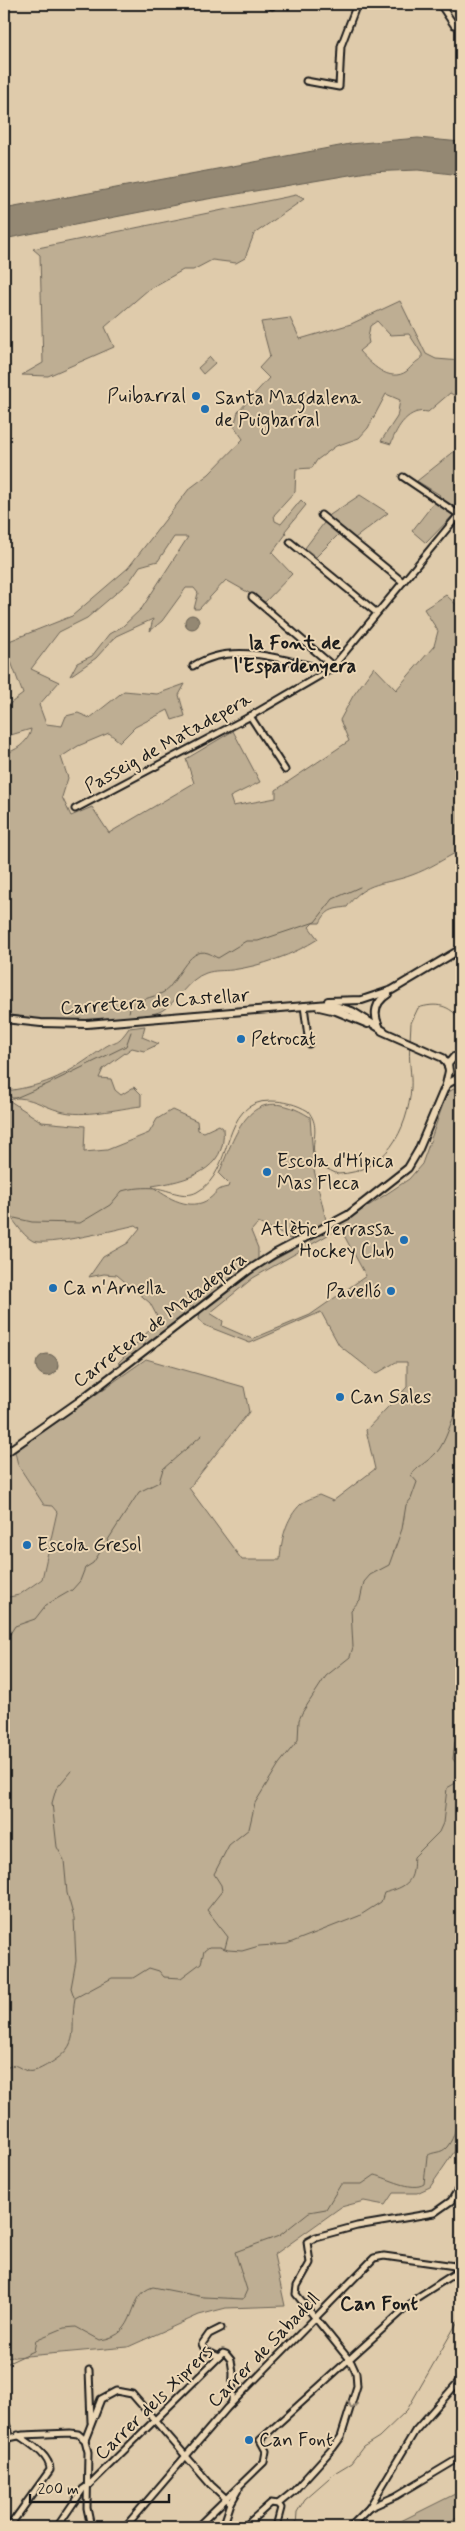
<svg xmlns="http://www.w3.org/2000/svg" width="465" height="2531" viewBox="0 0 465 2531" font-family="Mynerve,sans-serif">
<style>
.built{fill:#cfbc9f}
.green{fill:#beae93;stroke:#6d6558;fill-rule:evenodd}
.water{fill:#948873;stroke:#645d50}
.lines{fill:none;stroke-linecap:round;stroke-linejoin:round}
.stream{stroke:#645d50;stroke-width:1}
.minor-casing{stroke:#1c1c1c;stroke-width:9}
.tertiary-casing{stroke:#1c1c1c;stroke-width:10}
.minor{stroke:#ebd6b4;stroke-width:5}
.tertiary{stroke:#ebd6b4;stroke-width:6}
.oneway{stroke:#8e8270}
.poi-dot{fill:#1f6fb2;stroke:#ebd6b4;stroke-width:2}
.labels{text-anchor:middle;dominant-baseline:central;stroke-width:4;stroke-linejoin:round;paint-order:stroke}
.poi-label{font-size:19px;fill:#1c1c1c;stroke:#ebd6b4;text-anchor:start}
.street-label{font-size:19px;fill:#1c1c1c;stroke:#ebd6b4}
.neighbourhood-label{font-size:20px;font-weight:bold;fill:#1c1c1c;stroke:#ebd6b4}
</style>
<rect width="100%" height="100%" fill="#dfcbab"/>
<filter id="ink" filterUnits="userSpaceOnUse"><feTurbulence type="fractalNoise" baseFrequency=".02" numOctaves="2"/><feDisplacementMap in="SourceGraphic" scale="10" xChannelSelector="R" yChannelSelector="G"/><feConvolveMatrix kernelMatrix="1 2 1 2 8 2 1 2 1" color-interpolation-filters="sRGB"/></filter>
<g filter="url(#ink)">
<!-- built -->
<polygon class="built" points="15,1452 18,1465 44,1505 52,1506 57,1512 42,1579 19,1595 4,1598 4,1461"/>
<!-- green -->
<g class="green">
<polygon points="296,195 304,199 254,234 245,258 236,263 212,260 193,270 183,270 149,289 105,327 114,347 48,376 22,375 43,363 40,255 33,249"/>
<path d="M400,301l26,53 10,5 25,2v38l-11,-6 -22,19c-19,-4 -31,14 -37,32l-10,-3 16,-24 3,-17 -14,-6 -18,34 -9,10 -23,8 -19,14 -5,8 -16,1 -1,23 -21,23 1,6 6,3 20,-24 5,5 -21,26 1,3 -14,19 20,21 -27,28 -39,-22 -27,29h-5l4,-16 -4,-5h-8l-24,33 -12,10 3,-12 -37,17 -20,22 -26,18 7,-13 15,-7 17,-22 14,-8 19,-18 46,-71h-14l-16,24 -18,5 -11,16 -42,36 -28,14 -28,37 28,13 -20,23 7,19 16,2 4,-10 12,-3 12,5 34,-27 33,3 28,-10 -6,11 6,21 -13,4 -4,-10 -33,17 -15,15 -11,-9 -31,13 -17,11 7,21 -6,19 9,19 21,-9 17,26 85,-50 -8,-24 47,-28 27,51 -30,15 3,9 43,-8v-8l73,-49 -9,-21 13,-24 21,-29 22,23 38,-44 4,-15 -14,-22 22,-14 15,14v131l-2,3 2,6v101c-16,8 -32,19 -49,25 -26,10 -47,5 -65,32 -14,2 -20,2 -27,16h-7l-4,4 9,12c-25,16 -57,27 -86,31 -9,1 -17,0 -26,3 -18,6 -27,27 -43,37 -20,13 -133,10 -159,6v-255h2l3,-9c10,-3 21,-13 22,-23l-27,8v-29l19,-14 -19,-51 68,-27 56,-48 61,-79 20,-15 34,-35 -9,-13 4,-14 31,-34 -10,-10 11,-12 -9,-34 29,-4 10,21 51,-15zM377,321l13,14 19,-1 13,20v4c-7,4 -10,8 -15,13 -18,13 -37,-8 -48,-20l10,-8 -1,-5 2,-12z"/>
<polygon points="210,357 215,363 203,374 198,368"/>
<polygon points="461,446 461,476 455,483 461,492 461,507 426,543 412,531 440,495 417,481"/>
<polygon points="360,495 388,513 355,538 342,531 316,557 305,548 330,515"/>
<path d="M145,1026l-3,11 17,7 -15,7 -12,-3 -29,21 -4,9 12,1 4,11 6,5 13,-8 7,7v12c-25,3 -57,12 -81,5 -18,-5 -28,-14 -48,-13l-6,-7c44,-6 61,-17 96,-42 15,-11 14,-2 27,-21z"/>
<path d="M461,1085v1057l-31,45 -13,6h-24l-8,12 -21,-4 -23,6 -67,48 11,51 -59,2 -27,7 -71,32 -124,11v-760l15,-3 23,-16 15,-67 -5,-6 -8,-1 -26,-40 -3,-13 131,-93 98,28 5,25 -60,76 53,72h38c1,-20 6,-42 21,-56 4,-4 12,-6 18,-9l14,6 42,-32 -9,-39 41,-43v-25h-11l-20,12 -37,-29 -18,-33 -71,31 -46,-18 -5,-6 1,-7 52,-40 95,-52 62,-41 13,-15 24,-68 4,-5zM340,1228l26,48 -56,39 -58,24 -30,-13 1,-5 -13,-8 43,-35z"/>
<path d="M4,1097l38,25 43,4 -1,26 23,-2 42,-17 8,-14 15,-9 25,11 1,9 6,2 15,-7 4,3c5,43 -38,53 -71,58 15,12 39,26 57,13 9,-7 7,-10 19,-12l1,-3 -10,-10c18,-46 33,-93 91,-57l4,53 12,50 -15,11 -22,8 -5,-5 -26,-11 -7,8 7,17v13l-134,104 -6,-2 41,-43 -9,-17 -33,-28 -13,-1 -15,3 14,-20 25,-14 12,-15 -4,-3c-17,4 -91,22 -103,16 -13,-7 -17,-21 -29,-30z"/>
<polygon points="461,2491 461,2527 389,2527"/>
</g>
<!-- water -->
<g class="water">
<polygon points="418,138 461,142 461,175 418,170 367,172 196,201 4,239 4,209 350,144"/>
<circle cx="192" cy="622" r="7"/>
<circle cx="47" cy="1365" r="11"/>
</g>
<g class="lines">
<!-- stream -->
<g class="stream">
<path d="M129,1012c3,-13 25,-14 35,-20 13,-8 24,-46 44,-39 3,1 7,4 10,5l28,-17h12l57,-19 18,-23 27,-12"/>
<path d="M410,1041l1,-18 7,-15c19,-6 31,-3 43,12"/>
<polyline points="4,1101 13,1099 48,1084 126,1046 131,1032"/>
<path d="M4,1212l6,5 22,5 48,1 30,-18 12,-14c10,-3 24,-4 34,-3 14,2 28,11 41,4 39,-20 22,-92 74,-91 13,0 25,3 37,10 20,25 -15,45 30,63 47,-1 70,-44 73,-86 1,-14 -3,-29 -1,-43"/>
<polyline points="4,1638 8,1637 15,1626 35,1619 46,1605 72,1590 80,1581 85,1568 93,1563 139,1492 159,1482 163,1469 202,1435"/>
<polyline points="461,1740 455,1742 453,1759 461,1770"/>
<polyline points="71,1771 56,1789 52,1803 57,1847 64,1860 67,1893 74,1918 76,1961 71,1988 74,1997"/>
<path d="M225,1948l3,-11 -21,-27 15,-19 -1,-6 -7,-11 15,-29 20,-16 6,-26 24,-39 19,-24 1,-20 3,-7 24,-37 24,-19 3,-10 -2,-37 9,-10 4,-18 6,-7 19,-10 13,-36 4,-24 5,-6 6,-17 -6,-7c9,-11 22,-16 29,-27 9,-14 11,-31 21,-43"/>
<path d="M4,2070c11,-9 12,-3 23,1 8,2 16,-4 22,-7 34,-20 20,-34 26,-66l37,-20h21l16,-10 10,3 5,6 17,1 20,-15 3,-12 5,-4h11l8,3 14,1 17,-5 28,-2 72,-28 22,-14 3,-9c13,-4 28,-7 29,-24 1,-4 0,-7 1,-12l25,-25 4,-9 4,-35 14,-8"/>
<path d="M4,2365l30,-14 2,-11 4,-2 24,-10 12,-1 24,13c41,-5 25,-45 53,-53l51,10 39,2 4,-9 -12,-38 44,-16 30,-24 17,-3 15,-25h21l13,-9c13,3 37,17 49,9l3,-28c6,-5 14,-2 20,-9 18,-23 3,-45 14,-64"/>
<polyline points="296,2527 297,2512 305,2499 336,2472 351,2463 363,2447 379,2437 407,2410 461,2316"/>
<polyline points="444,2527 461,2513"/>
</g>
<!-- minor casing -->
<g class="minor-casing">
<g id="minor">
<polyline points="440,4 454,25 461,26"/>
<polyline points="272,6 273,4"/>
<polyline points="306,81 339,87 341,46 357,4"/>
<polyline points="403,477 458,514"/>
<polyline points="321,515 403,582"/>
<polyline points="290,542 377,613"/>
<polyline points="252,597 334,667"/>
<path d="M193,666c41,-26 93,-5 135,4"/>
<polyline points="250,716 285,770"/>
<polyline points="75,809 247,718 331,669 461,512"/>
<polyline points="304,1006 309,1044"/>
<polyline points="459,2262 461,2250"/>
<polyline points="461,2262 457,2263 455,2267 456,2271 461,2273"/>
<polyline points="219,2357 205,2350 202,2344 209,2334 221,2328"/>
<polyline points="89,2370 91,2422"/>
<polyline points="4,2419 11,2437"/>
<polyline points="4,2439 23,2435 70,2433 78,2434 85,2440"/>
<polyline points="278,2504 294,2491 333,2448 341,2437 357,2386 356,2373 351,2362 296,2294 297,2286 310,2263 307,2242 316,2237 357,2226 434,2213 451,2201 461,2185"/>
<polyline points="369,2508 415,2431 461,2379"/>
<path d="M9,2527l41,-57c0,-15 -21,-27 -32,-35"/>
<polyline points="57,2527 83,2489 89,2485 223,2353 226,2354 231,2360 233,2373 232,2402"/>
<polyline points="91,2527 87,2508 88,2452 85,2440 101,2399 116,2391 132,2394 211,2485 231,2503"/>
<polyline points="125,2527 227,2408 374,2258 384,2256 455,2266"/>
<polyline points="197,2527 264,2462 266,2451 260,2440 418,2297 457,2272"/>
<polyline points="223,2527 231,2503 239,2489"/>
<polyline points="244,2527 271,2503 278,2504"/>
<polyline points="276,2527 281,2508 278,2504"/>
<polyline points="350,2527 369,2508 396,2496 461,2457"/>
</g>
</g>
<!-- tertiary casing -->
<g class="tertiary-casing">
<g id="tertiary">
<polyline points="328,1001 362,1000 392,990 461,949"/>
<polyline points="319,1007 336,1011 368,1024"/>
<polyline points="4,1019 41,1023 87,1024 329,1004 352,1011 384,1031"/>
<path d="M379,1026c-6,-12 -4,-24 9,-32"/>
<polyline points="382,1031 443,1058 448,1066"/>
<polyline points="446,1085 461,1076"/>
<polyline points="4,1454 78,1402 249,1270 274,1254 348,1215 408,1168 418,1151 446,1085 449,1071 448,1064 454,1057"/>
</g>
</g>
<!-- minor -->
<use href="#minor" class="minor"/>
<!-- tertiary -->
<use href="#tertiary" class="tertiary"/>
</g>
<!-- one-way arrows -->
<defs><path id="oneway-chevron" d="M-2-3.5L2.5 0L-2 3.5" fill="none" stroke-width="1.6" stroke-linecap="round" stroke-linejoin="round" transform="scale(1.25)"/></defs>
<use class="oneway" href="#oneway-chevron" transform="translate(352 2405) rotate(107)"/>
</g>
<!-- markers -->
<g class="poi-dot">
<circle cx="196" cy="396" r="5"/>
<circle cx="205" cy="409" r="5"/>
<circle cx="241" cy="1039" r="5"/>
<circle cx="267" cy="1172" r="5"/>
<circle cx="404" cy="1240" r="5"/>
<circle cx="53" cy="1288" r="5"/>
<circle cx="391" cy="1291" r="5"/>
<circle cx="340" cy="1397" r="5"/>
<circle cx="27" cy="1545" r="5"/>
<circle cx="249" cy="2440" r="5"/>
</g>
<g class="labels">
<!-- poi labels -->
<g class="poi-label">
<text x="186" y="396" text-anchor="end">Puibarral</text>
<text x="215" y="398">Santa Magdalena<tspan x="215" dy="22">de Puigbarral</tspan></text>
<text x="251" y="1039">Petrocat</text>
<text x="277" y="1161">Escola d'Hípica<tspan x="277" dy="22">Mas Fleca</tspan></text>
<text x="394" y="1229" text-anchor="end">Atlètic Terrassa<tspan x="394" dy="22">Hockey Club</tspan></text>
<text x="63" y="1288">Ca n'Arnella</text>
<text x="381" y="1291" text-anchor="end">Pavelló</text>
<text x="350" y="1397">Can Sales</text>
<text x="37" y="1545">Escola Gresol</text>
<text x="259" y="2440">Can Font</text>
</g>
<!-- street labels -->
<g class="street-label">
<text transform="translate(168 743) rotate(-29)">Passeig de Matadepera</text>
<text transform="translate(155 1002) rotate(-4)">Carretera de Castellar</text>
<text transform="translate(160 1320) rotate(-37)">Carretera de Matadepera</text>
<text transform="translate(264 2350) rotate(-46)">Carrer de Sabadell</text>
<text transform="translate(154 2403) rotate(-44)">Carrer dels Xiprers</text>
</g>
<!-- neighbourhood labels -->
<g class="neighbourhood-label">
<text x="295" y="643">la Font de<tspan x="295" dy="23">l'Espardenyera</tspan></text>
<text x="379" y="2304">Can Font</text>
</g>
</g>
<!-- margin -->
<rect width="465" height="2531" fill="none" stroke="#ebd6b4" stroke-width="20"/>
<rect x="10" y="10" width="445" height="2511" fill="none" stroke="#1c1c1c" stroke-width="2" filter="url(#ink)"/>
<!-- scale -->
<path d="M30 2494v8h139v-8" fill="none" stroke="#1c1c1c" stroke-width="2.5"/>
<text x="38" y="2494" font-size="15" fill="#1c1c1c" stroke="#ebd6b4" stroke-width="4" paint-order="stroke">200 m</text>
</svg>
